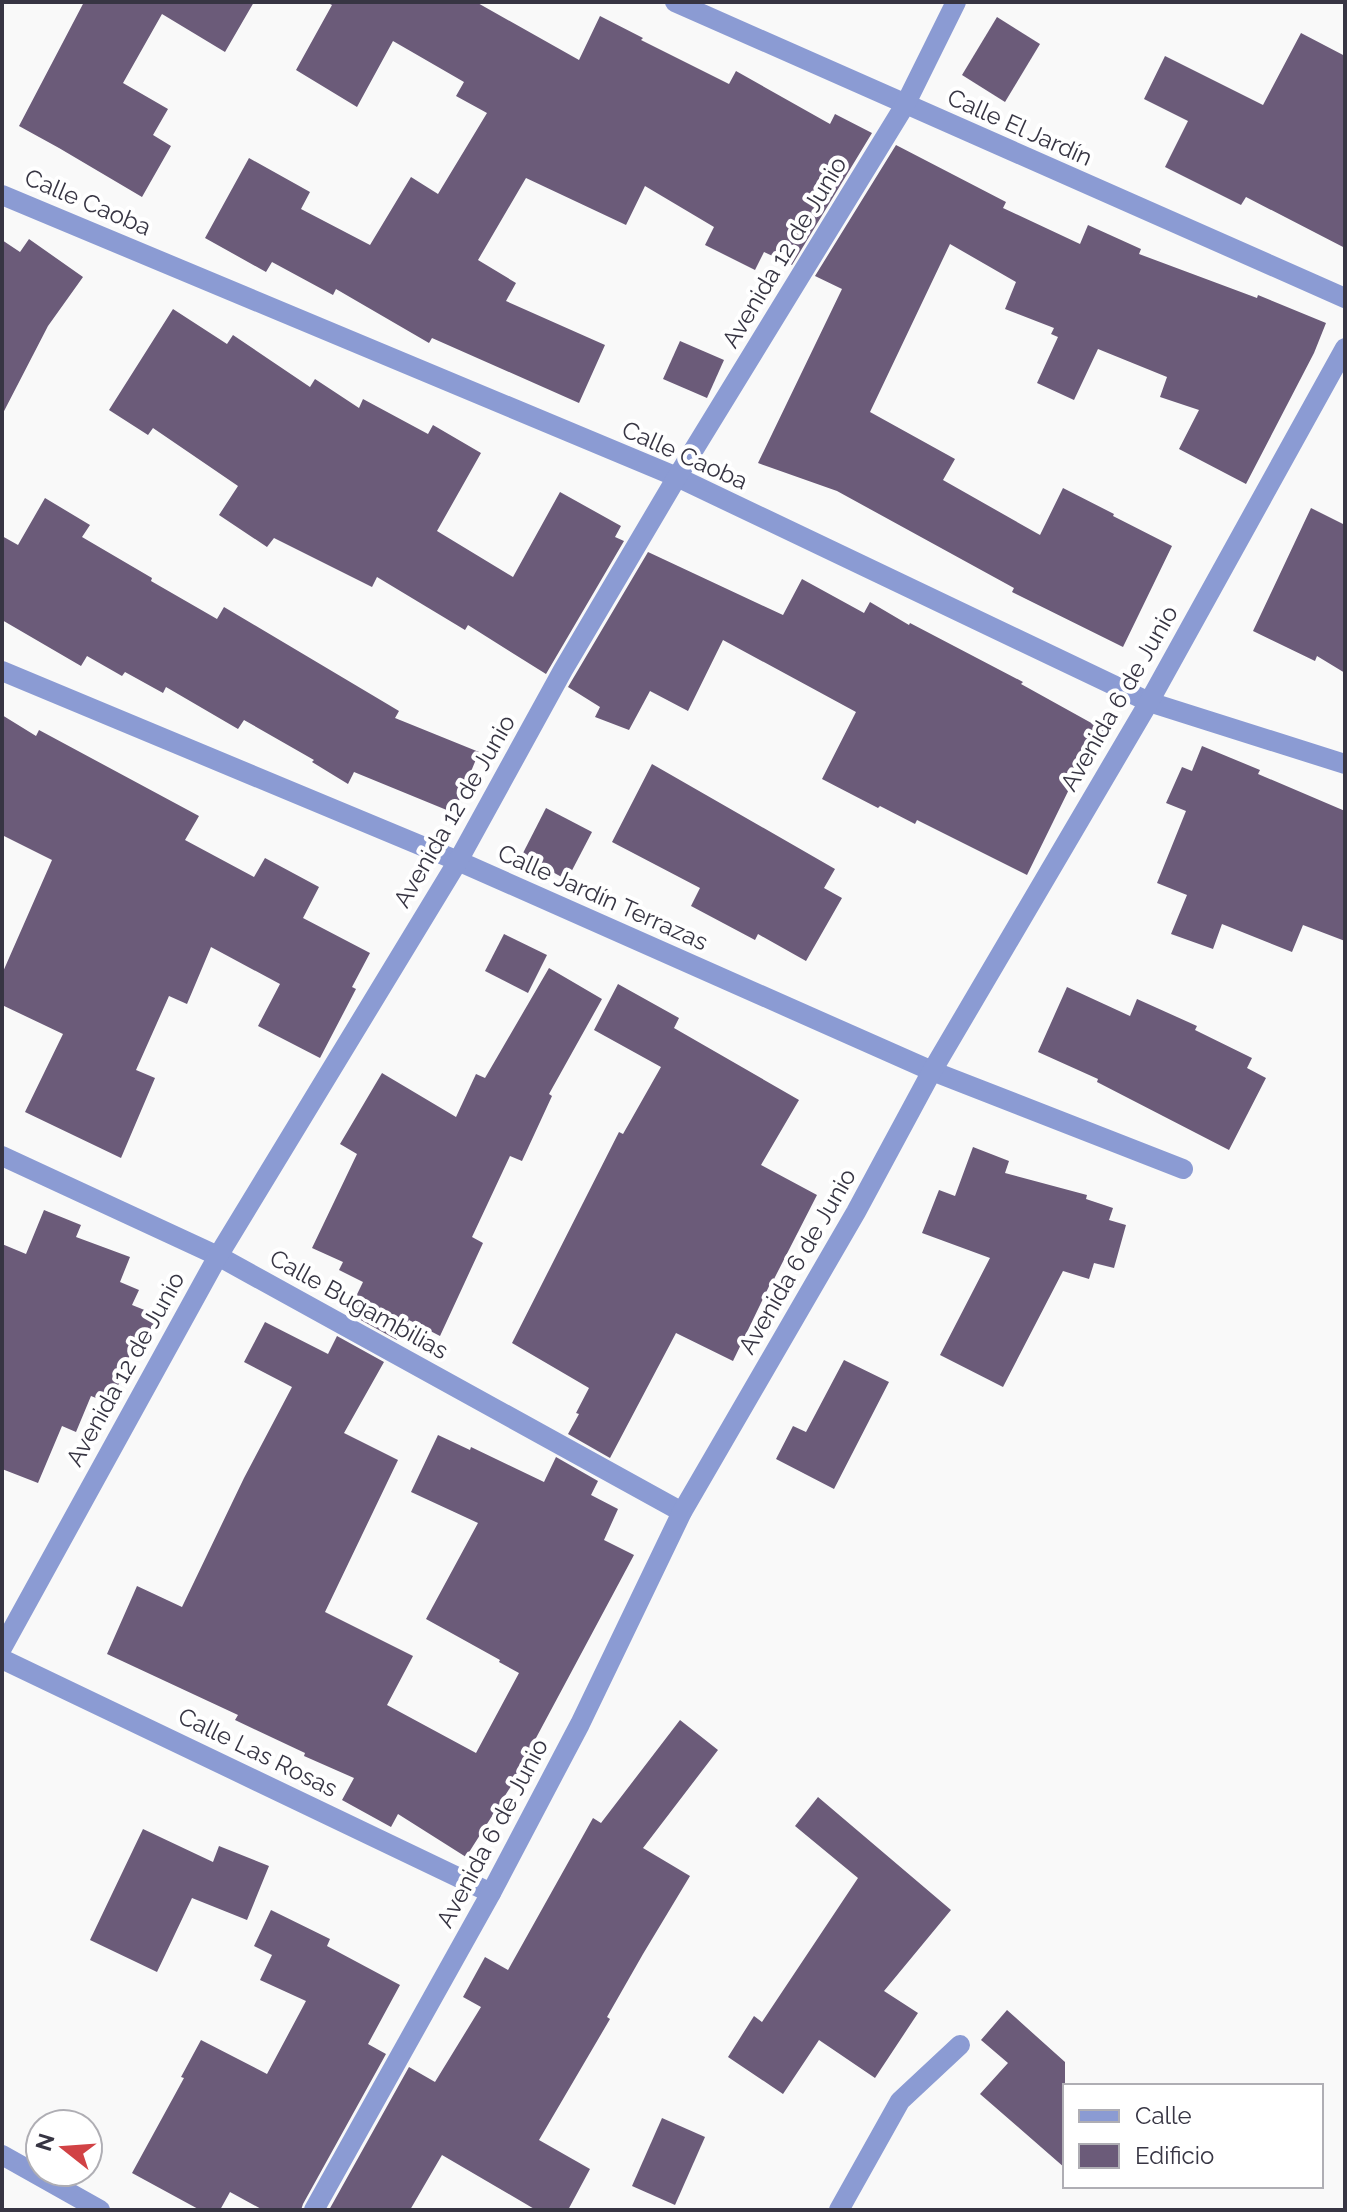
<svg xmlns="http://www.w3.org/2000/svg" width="1347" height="2212" viewBox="0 0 1347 2212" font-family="Raleway,sans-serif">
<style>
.building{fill:#6b5b79}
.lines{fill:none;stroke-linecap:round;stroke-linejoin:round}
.minor{stroke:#8b9bd3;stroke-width:20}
.labels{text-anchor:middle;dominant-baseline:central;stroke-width:8;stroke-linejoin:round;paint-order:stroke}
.street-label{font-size:24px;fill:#373543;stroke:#fff}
</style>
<rect width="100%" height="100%" fill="#f9f9f9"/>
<!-- building -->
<g class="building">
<polygon points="84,2 254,2 225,52 162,14 123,83 168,109 153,135 171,146 142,197 59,148 19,126"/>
<polygon points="326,2 476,2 579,60 600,16 643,38 641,40 729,84 736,71 830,124 835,114 872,133 792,265 764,252 755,270 705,245 714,227 645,186 626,225 526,178 478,260 516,283 506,301 605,345 579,403 432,338 429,343 336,289 333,295 272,262 266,272 205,238 249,158 310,192 301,209 370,245 411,177 438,194 487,113 456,96 464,82 393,41 357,107 296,70 332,5"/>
<polygon points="997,17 1040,44 1005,102 962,75"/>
<polygon points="1301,33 1345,56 1345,248 1246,197 1241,205 1165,167 1188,121 1144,99 1165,56 1263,105"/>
<polygon points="896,145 1006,202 1003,208 1080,244 1088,225 1141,249 1139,254 1257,298 1258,295 1326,323 1314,353 1246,484 1179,449 1199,410 1160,397 1167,377 1098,349 1074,400 1037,383 1058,337 1051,334 1054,328 1005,309 1016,282 950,244 870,412 955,459 943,480 1040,535 1063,488 1114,514 1113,516 1172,546 1123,647 1012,592 1014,588 837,491 758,463 842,289 815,276"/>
<polygon points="29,239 83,277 48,326 2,415 2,240 20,252"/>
<polygon points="173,309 227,344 233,335 310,387 315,379 359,408 363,399 428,434 433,425 481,453 437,531 513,577 560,492 621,526 615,537 624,541 546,674 468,625 465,630 377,577 372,587 274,538 267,547 219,515 238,486 153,428 148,435 109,410"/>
<polygon points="680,341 724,360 707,398 663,379"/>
<polygon points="45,498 90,525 82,537 152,578 151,581 217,619 224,607 399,711 395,718 479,752 454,813 354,772 348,784 312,762 314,760 244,720 238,729 166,687 163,693 125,672 122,676 87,656 81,666 2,620 2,536 18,545"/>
<polygon points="1311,508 1345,525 1345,673 1317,656 1315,661 1253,631"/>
<polygon points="648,552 783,615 802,579 864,613 870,602 909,625 910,623 1023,682 1021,684 1104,730 1082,771 1079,769 1027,875 917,820 915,824 880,806 878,808 822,779 856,712 723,640 688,711 650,691 629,730 595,717 600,707 568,687"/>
<polygon points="2,715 36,736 39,730 199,816 185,840 254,877 265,858 319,887 303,918 370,953 352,987 356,989 320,1058 258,1026 280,984 211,947 187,1004 169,996 136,1070 155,1078 121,1158 25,1112 63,1034 2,1005 2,974 52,860 2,835"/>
<polygon points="1202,746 1260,770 1258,774 1345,811 1345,941 1303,925 1292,952 1222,924 1213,949 1171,934 1187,895 1157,883 1186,811 1166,803 1182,767 1192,771"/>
<polygon points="652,764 835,869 824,888 842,898 806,961 758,934 755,940 691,906 700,888 612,842"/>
<polygon points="546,808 592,832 567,880 522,855"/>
<polygon points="504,934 547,955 528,993 485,971"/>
<polygon points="549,968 602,999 549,1094 552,1096 522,1161 510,1156 472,1237 483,1243 440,1336 409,1320 397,1340 348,1313 363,1282 339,1270 343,1262 312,1248 357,1154 340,1144 382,1073 456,1117 476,1074 485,1078"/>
<polygon points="618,984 679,1018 674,1028 799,1100 761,1165 817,1195 774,1279 773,1278 733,1361 676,1333 610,1458 568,1434 579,1414 576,1413 589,1388 512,1343 619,1132 623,1134 661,1067 594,1030"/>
<polygon points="1067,987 1130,1016 1137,999 1197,1026 1195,1030 1252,1058 1247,1068 1266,1078 1229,1150 1097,1082 1098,1079 1038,1052"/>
<polygon points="973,1147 1009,1161 1005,1173 1087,1195 1086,1199 1113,1208 1109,1220 1126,1225 1114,1268 1094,1263 1089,1279 1063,1271 1003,1387 940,1355 990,1258 922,1233 939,1190 955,1196"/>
<polygon points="44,1210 81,1225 76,1237 130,1257 120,1282 139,1290 132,1305 157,1315 141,1356 131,1352 111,1404 91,1396 76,1432 62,1426 38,1483 2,1469 2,1244 26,1254"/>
<polygon points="265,1322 328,1354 337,1336 384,1362 344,1433 398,1460 325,1612 413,1656 387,1705 476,1753 519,1673 499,1662 500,1660 426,1619 478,1523 411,1492 438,1435 470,1450 471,1447 544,1482 556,1457 598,1481 591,1495 618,1509 604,1540 634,1555 536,1738 541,1741 519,1782 515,1780 466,1857 398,1814 391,1827 342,1800 354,1778 304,1756 305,1753 235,1720 238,1715 107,1654 137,1586 182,1607 244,1478 292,1387 244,1362"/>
<polygon points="844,1360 889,1382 834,1489 776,1459 793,1426 806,1432"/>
<polygon points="680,1720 718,1750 643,1848 690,1876 643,1954 607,2017 610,2019 539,2140 590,2169 568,2210 536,2210 442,2155 410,2210 329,2210 409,2067 435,2082 481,2007 463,1997 485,1957 508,1970 593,1818 601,1823"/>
<polygon points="818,1797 951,1910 884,1991 918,2013 875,2078 819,2040 783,2094 728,2057 754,2016 762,2022 858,1878 795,1826"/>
<polygon points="143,1829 213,1862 219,1846 269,1866 247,1920 192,1898 157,1972 90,1940"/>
<polygon points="271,1910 330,1939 327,1946 400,1985 368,2044 386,2054 303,2204 301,2210 263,2210 230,2192 220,2210 200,2210 132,2173 184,2078 181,2077 201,2040 267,2074 306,2001 260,1980 272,1955 254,1946"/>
<polygon points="1007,2010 1065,2062 1065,2168 980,2094 1008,2063 981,2040"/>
<polygon points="662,2118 705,2137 675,2205 632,2186"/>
</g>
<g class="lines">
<!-- minor -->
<g class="minor">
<polyline points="675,2 1345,298"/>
<polyline points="2,195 677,477 1149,702 1345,764"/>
<polyline points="2,671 458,861 932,1071 1183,1169"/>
<polyline points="2,1156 218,1256 682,1512"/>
<polyline points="2,1648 218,1256 458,861 563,670 677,477 905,105 956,2"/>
<polyline points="2,1659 491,1893"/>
<polyline points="2,2155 100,2210"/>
<polyline points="314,2210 491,1893 580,1724 682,1512 856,1212 932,1071 1149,702 1345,348"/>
<polyline points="839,2210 900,2101 960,2045"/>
</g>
</g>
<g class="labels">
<!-- street labels -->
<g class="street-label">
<text transform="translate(1020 127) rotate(24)">Calle El Jardín</text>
<text transform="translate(88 202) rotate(23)">Calle Caoba</text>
<text transform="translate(784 252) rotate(-59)">Avenida 12 de Junio</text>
<text transform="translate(685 455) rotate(24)">Calle Caoba</text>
<text transform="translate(1119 698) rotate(-60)">Avenida 6 de Junio</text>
<text transform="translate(454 811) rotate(-60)">Avenida 12 de Junio</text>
<text transform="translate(603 897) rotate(24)">Calle Jardín Terrazas</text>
<text transform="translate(797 1261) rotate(-60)">Avenida 6 de Junio</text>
<text transform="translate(359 1304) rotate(29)">Calle Bugambilias</text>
<text transform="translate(125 1369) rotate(-61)">Avenida 12 de Junio</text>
<text transform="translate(258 1752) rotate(26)">Calle Las Rosas</text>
<text transform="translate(492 1833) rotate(-62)">Avenida 6 de Junio</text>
</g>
</g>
<!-- border -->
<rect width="1347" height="2212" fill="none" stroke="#373543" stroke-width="8"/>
<!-- legend -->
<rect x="1063" y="2084" width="260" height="104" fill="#ffffff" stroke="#afaeb4" stroke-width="2"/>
<rect x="1079" y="2110" width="40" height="12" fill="#8b9bd3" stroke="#afaeb4" stroke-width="2"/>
<text x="1135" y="2124" font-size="24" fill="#373543">Calle</text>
<rect x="1079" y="2144" width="40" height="24" fill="#6b5b79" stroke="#afaeb4" stroke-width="2"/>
<text x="1135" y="2164" font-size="24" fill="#373543">Edificio</text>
<!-- north arrow -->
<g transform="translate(64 2148) rotate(287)"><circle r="38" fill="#ffffff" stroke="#afaeb4" stroke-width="2"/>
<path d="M0-6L14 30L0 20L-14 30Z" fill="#d14245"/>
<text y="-12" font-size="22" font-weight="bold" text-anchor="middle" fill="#373543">N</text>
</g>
</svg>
